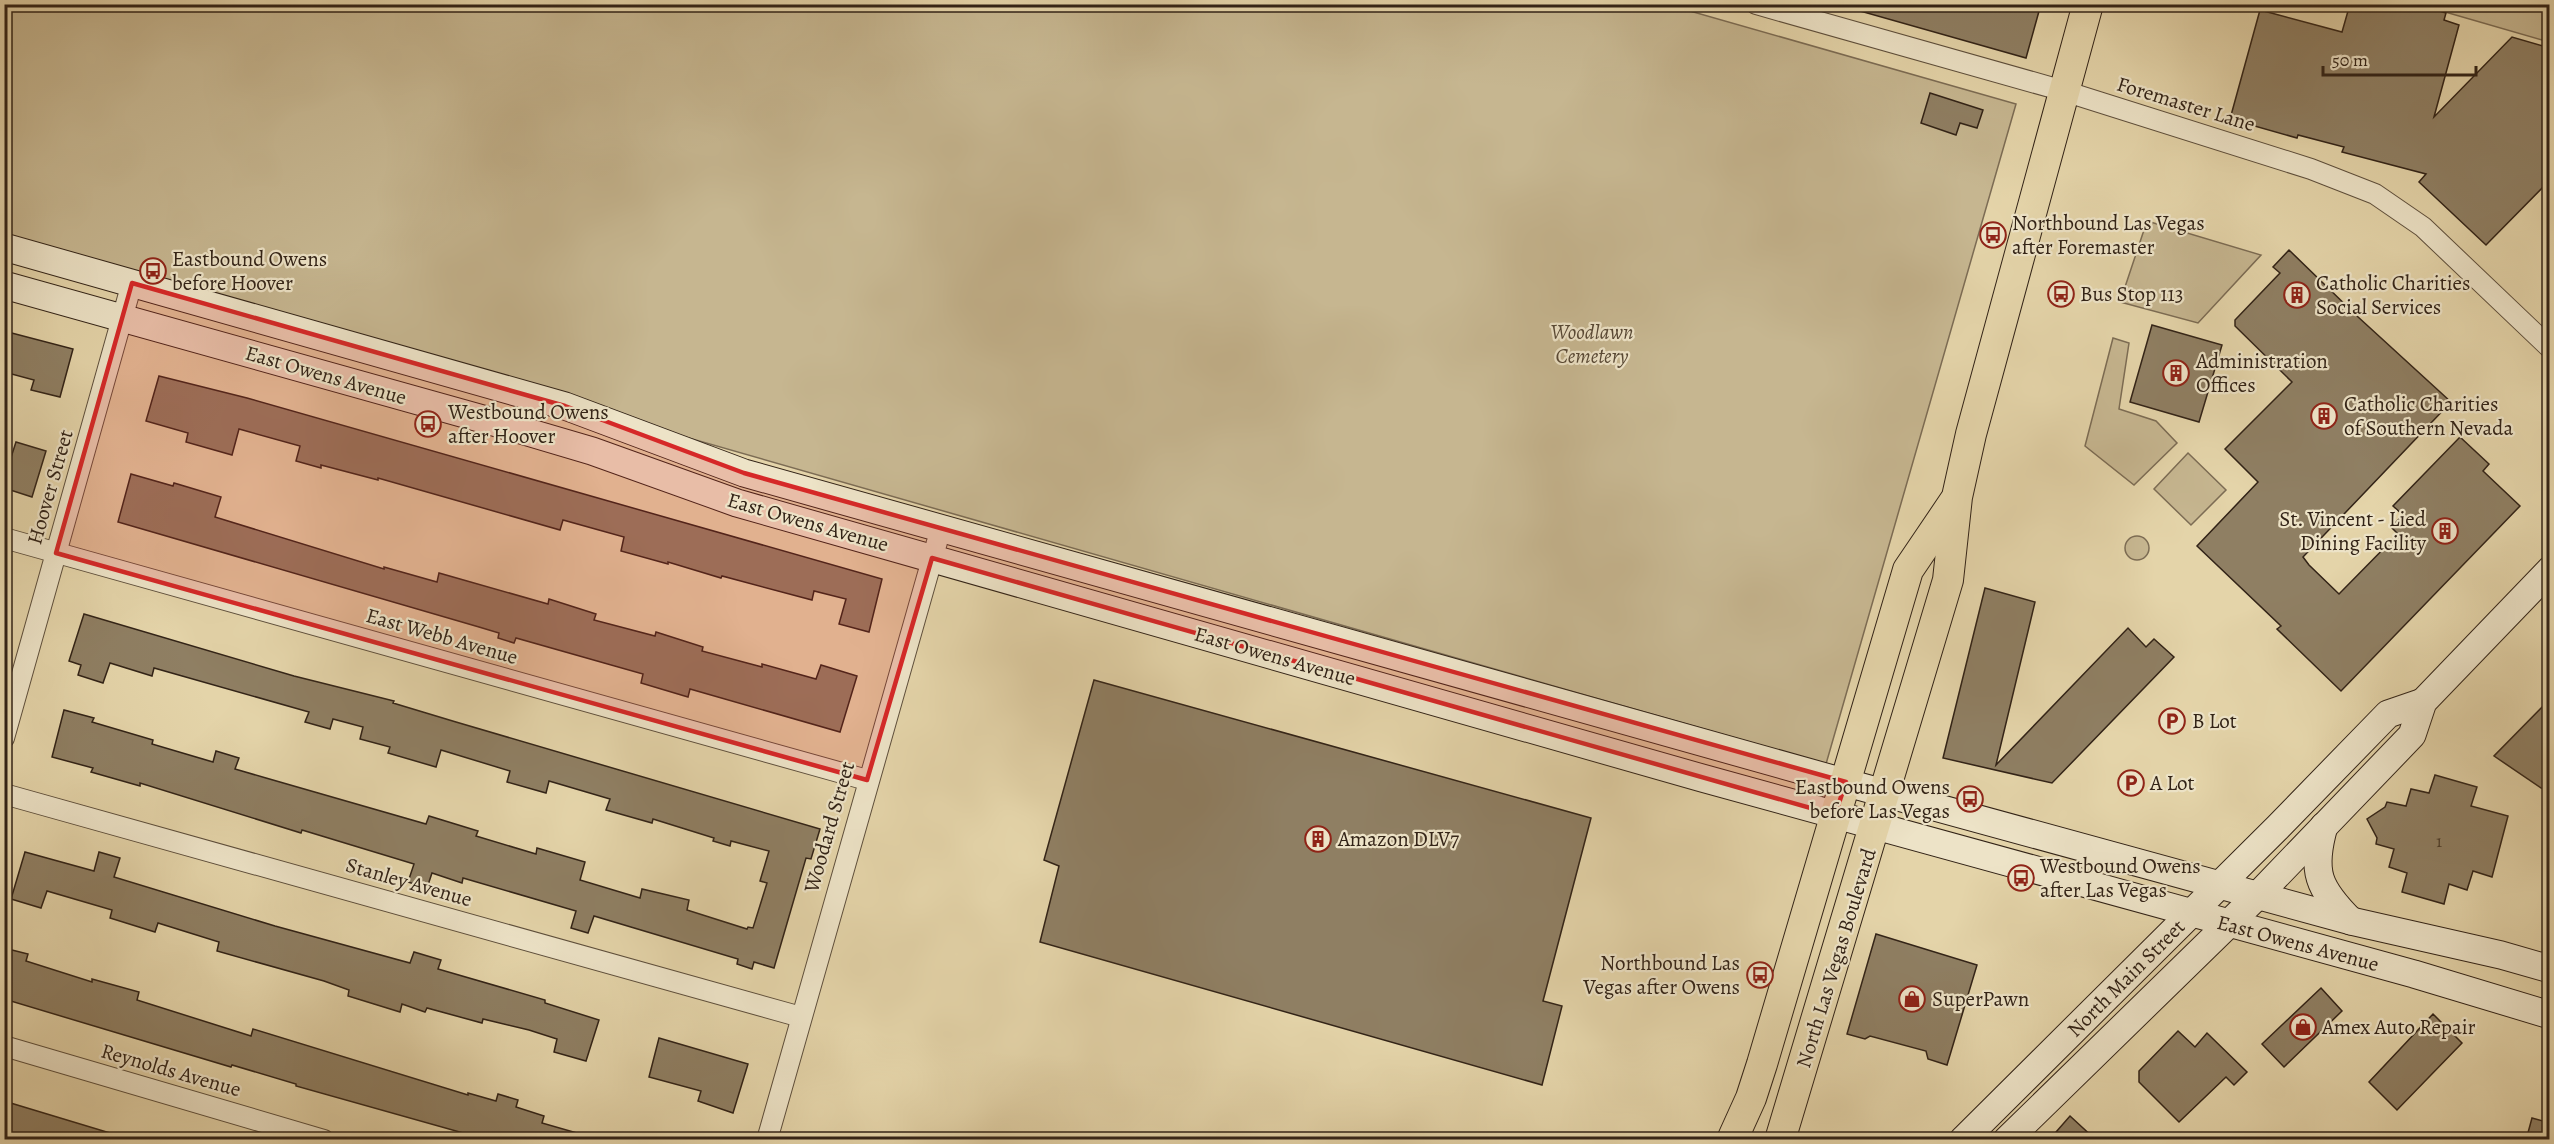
<svg xmlns="http://www.w3.org/2000/svg" width="2554" height="1144" viewBox="0 0 2554 1144" font-family="Alegreya,serif">
<style>
.green{fill:#c6b690;stroke:#7c6c54;stroke-width:1.5}
.building{fill:#8f7f63;stroke:#322317;stroke-width:1.5}
.lines{fill:none;stroke-linecap:round;stroke-linejoin:round}
.street-casing{stroke:#5e4f3c;stroke-width:22}
.secondary-casing{stroke:#322317;stroke-width:29}
.primary-casing{stroke:#322317;stroke-width:32}
.street{stroke:#ede3c7;stroke-width:20}
.secondary{stroke:#ede3c7;stroke-width:27}
.primary{stroke:#e4d4a9;stroke-width:30}
.marked{fill:#d62828;fill-opacity:0.2;stroke:#d62828;stroke-width:4.5;stroke-linejoin:round}
.labels{text-anchor:middle;dominant-baseline:central;stroke-width:4.5;stroke-linejoin:round;paint-order:stroke}
.number-label{font-size:18px;fill:#493a2a}
.street-label{font-size:21px;fill:#322317;stroke:#ede3c7}
.poi-label{font-size:21px;fill:#322317;stroke:#ede3c7;text-anchor:start}
.park-label{font-size:21px;font-style:italic;fill:#574835;stroke:#ede3c7}
</style>
<rect width="100%" height="100%" fill="#e4d4a9"/>
<filter id="stains"><feTurbulence type="fractalNoise" baseFrequency=".00333" numOctaves="4"/><feColorMatrix values="0 0 0 0 .2 0 0 0 0 .09 0 0 0 0 .02 0 0 0 .5 -.17"/></filter>
<radialGradient id="worn" r=".72"><stop offset=".6" stop-color="#630" stop-opacity="0"/><stop offset="1" stop-color="#630" stop-opacity=".3"/></radialGradient>
<!-- green -->
<g class="green">
<polygon points="4,5 1669,5 2016,104 1826,764 5,242"/>
<polygon points="2421,5 2549,5 2549,42"/>
<polygon points="2147,221 2261,255 2198,323 2120,302"/>
<polygon points="2113,338 2129,343 2119,409 2156,421 2177,443 2134,485 2085,446"/>
<polygon points="2188,453 2226,490 2191,525 2154,489"/>
<circle cx="2137" cy="548" r="12"/>
</g>
<!-- building -->
<g class="building">
<polygon points="1854,4 2041,4 2026,58 1853,9"/>
<polygon points="2350,4 2416,4 2446,13 2444,20 2459,25 2434,117 2512,37 2550,48 2550,180 2486,245 2419,182 2426,174 2342,152 2344,147 2298,135 2297,138 2230,119 2260,10 2342,32"/>
<polygon points="1930,93 1983,110 1977,128 1960,123 1956,135 1921,123"/>
<polygon points="2289,250 2357,316 2451,402 2303,557 2309,565 2339,594 2398,534 2391,527 2403,515 2393,506 2460,437 2489,464 2483,471 2520,506 2341,691 2277,629 2281,626 2197,546 2258,482 2225,449 2292,382 2235,326 2235,320 2280,273 2273,267"/>
<polygon points="2152,325 2222,345 2199,422 2130,402"/>
<polygon points="4,331 73,349 60,397 31,390 34,380 4,372"/>
<polygon points="159,376 247,398 882,579 869,632 839,624 846,599 814,591 812,600 722,576 721,578 668,562 668,564 621,551 624,537 563,520 560,530 378,478 378,480 321,465 321,468 296,461 300,446 239,429 232,455 186,442 188,433 146,421"/>
<polygon points="16,442 46,451 32,497 4,488 4,479"/>
<polygon points="131,474 173,486 174,483 221,497 215,517 384,569 384,567 437,582 439,573 548,604 549,599 596,614 594,620 655,636 656,632 703,647 702,651 762,667 762,664 816,679 821,665 857,676 840,732 690,689 688,697 641,683 643,674 516,638 514,643 498,638 499,633 479,627 118,522"/>
<polygon points="1985,588 2035,602 1996,765 2128,628 2146,647 2154,639 2174,657 2052,783 1943,758"/>
<polygon points="84,614 294,676 394,701 393,703 456,722 820,829 811,859 806,858 774,968 754,962 752,969 737,964 738,959 594,916 588,933 571,928 576,911 463,878 462,883 432,873 427,888 408,882 414,864 302,830 301,833 140,783 140,786 91,772 93,768 52,757 64,710 94,718 92,722 153,740 152,744 213,762 216,751 239,758 235,769 266,778 426,824 429,816 478,831 476,836 536,854 537,848 585,862 580,880 640,898 642,889 689,900 687,910 747,929 748,927 753,928 767,883 760,881 769,851 731,841 730,846 713,841 714,838 653,819 652,823 606,810 610,799 549,781 546,793 507,782 510,771 441,750 436,767 388,753 390,747 360,739 363,727 333,719 330,729 305,722 309,712 154,668 152,676 110,663 103,683 78,675 81,665 69,661"/>
<polygon points="1094,680 1591,818 1543,1001 1562,1006 1542,1085 1040,942 1059,866 1044,860"/>
<polygon points="2550,699 2550,794 2494,756"/>
<polygon points="2435,775 2477,787 2471,806 2508,816 2492,877 2473,871 2467,890 2449,884 2444,904 2402,892 2407,873 2389,867 2394,849 2376,844 2377,838 2367,819 2385,807 2387,802 2406,806 2411,789 2429,793"/>
<polygon points="25,852 94,871 99,852 120,858 114,877 275,926 410,963 414,952 441,960 438,969 545,1000 545,1003 599,1020 586,1061 554,1052 557,1039 529,1030 483,1019 482,1023 427,1008 425,1012 402,1004 400,1012 348,996 349,990 324,981 217,951 219,942 158,923 155,932 110,918 112,910 47,891 41,908 11,899"/>
<polygon points="1876,934 1977,965 1947,1065 1928,1059 1926,1051 1870,1036 1865,1039 1847,1034"/>
<polygon points="4,948 28,954 26,961 92,982 92,979 139,992 137,1000 251,1036 253,1029 468,1095 468,1093 496,1101 498,1094 518,1100 516,1107 544,1116 542,1123 584,1135 583,1140 488,1140 296,1086 296,1084 232,1065 231,1067 4,999"/>
<polygon points="2321,988 2342,1011 2284,1067 2262,1044"/>
<polygon points="2433,1014 2462,1043 2397,1110 2369,1082"/>
<polygon points="2178,1031 2195,1047 2207,1033 2247,1072 2234,1085 2226,1077 2179,1122 2139,1082 2139,1071"/>
<polygon points="659,1038 748,1064 733,1113 698,1101 701,1091 649,1077"/>
<polygon points="4,1101 120,1136 119,1140 4,1140"/>
<polygon points="2070,1116 2096,1140 2049,1140"/>
<polygon points="2532,1118 2550,1123 2550,1140 2526,1140"/>
</g>
<g class="lines">
<!-- street casing -->
<g class="street-casing">
<g id="street">
<polyline points="1756,4 2064,91 2311,169 2375,194 2423,227 2550,348"/>
<polyline points="4,538 867,780"/>
<polyline points="4,738 132,283"/>
<polyline points="4,794 801,1017"/>
<polyline points="4,1046 324,1140"/>
<polyline points="767,1140 941,528"/>
</g>
</g>
<!-- secondary casing -->
<g class="secondary-casing">
<g id="secondary">
<polyline points="4,247 565,406 744,473 1829,778 2351,921 2501,955 2550,969"/>
<polyline points="4,285 497,423 592,451 737,503 1702,778 2414,974 2550,1015"/>
<path d="M2324,826c-13,46 -6,62 27,95"/>
<polyline points="1963,1140 2278,827 2388,714 2423,702"/>
<polyline points="2007,1140 2258,895 2412,735 2423,702 2550,570"/>
</g>
</g>
<!-- primary casing -->
<g class="primary-casing">
<g id="primary">
<polyline points="1732,1140 1751,1098 1762,1064 1908,570 1954,502"/>
<polyline points="1780,1140 1948,580 1957,497 1971,434 2088,4"/>
</g>
</g>
<!-- street -->
<use href="#street" class="street"/>
<!-- secondary -->
<use href="#secondary" class="secondary"/>
<!-- primary -->
<use href="#primary" class="primary"/>
</g>
<!-- marked area -->
<path class="marked" d="M132,283l433,123 179,67 1102,309 -11,33 -903,-257 -65,222 -811,-227z"/>
<!-- icons -->
<defs>
<g id="bus-ring" transform="scale(1.35)"><circle r="9.5" fill="#ede3c7" stroke="#8f2418" stroke-width="1.5"/><path d="M-5-6H5V4H4V6H2V4H-2V6H-4V4H-5ZM-3.5-4V0h7V-4ZM-3.5 1.2v1.5H-2V1.2ZM2 1.2v1.5H3.5V1.2Z" fill="#8f2418"/></g>
<g id="building-ring" transform="scale(1.35)"><circle r="9.5" fill="#ede3c7" stroke="#8f2418" stroke-width="1.5"/><path d="M-4-6H4V6H1V3H-1V6H-4ZM-2.5-4.3h1.7v1.8h-1.7ZM.8-4.3h1.7v1.8H.8ZM-2.5-1h1.7V.8h-1.7ZM.8-1h1.7V.8H.8Z" fill="#8f2418"/></g>
<g id="parking-ring" transform="scale(1.35)"><circle r="9.5" fill="#ede3c7" stroke="#8f2418" stroke-width="1.5"/><path d="M-3.5-5.5H1a3.5 3.5 0 0 1 0 7H-1V5.5H-3.5ZM-1-3.4V-.6H.8a1.4 1.4 0 0 0 0-2.8Z" fill="#8f2418"/></g>
<g id="shop-ring" transform="scale(1.35)"><circle r="9.5" fill="#ede3c7" stroke="#8f2418" stroke-width="1.5"/><path d="M-5-2.5h2.3a2.7 3.5 0 0 1 5.4 0H5L5.5 6h-11ZM-1.5-2.5h3a1.5 2.3 0 0 0-3 0Z" fill="#8f2418"/></g>
</defs>
<g fill-rule="evenodd">
<use href="#bus-ring" x="1993" y="235"/>
<use href="#bus-ring" x="153" y="271"/>
<use href="#bus-ring" x="2061" y="294"/>
<use href="#building-ring" x="2297" y="295"/>
<use href="#building-ring" x="2176" y="373"/>
<use href="#building-ring" x="2324" y="416"/>
<use href="#bus-ring" x="428" y="424"/>
<use href="#building-ring" x="2445" y="531"/>
<use href="#parking-ring" x="2172" y="721"/>
<use href="#parking-ring" x="2131" y="783"/>
<use href="#bus-ring" x="1970" y="799"/>
<use href="#building-ring" x="1318" y="839"/>
<use href="#bus-ring" x="2021" y="878"/>
<use href="#bus-ring" x="1760" y="975"/>
<use href="#shop-ring" x="1912" y="999"/>
<use href="#shop-ring" x="2303" y="1027"/>
</g>
<g class="labels">
<!-- number labels -->
<g class="number-label">
<text x="2439" y="841">1</text>
</g>
<!-- street labels -->
<g class="street-label">
<text transform="translate(2186 104) rotate(17)">Foremaster Lane</text>
<text transform="translate(326 375) rotate(16)">East Owens Avenue</text>
<text transform="translate(50 487) rotate(-74)">Hoover Street</text>
<text transform="translate(808 522) rotate(16)">East Owens Avenue</text>
<text transform="translate(442 636) rotate(16)">East Webb Avenue</text>
<text transform="translate(1275 656) rotate(16)">East Owens Avenue</text>
<text transform="translate(829 827) rotate(-74)">Woodard Street</text>
<text transform="translate(409 882) rotate(16)">Stanley Avenue</text>
<text transform="translate(2298 943) rotate(15)">East Owens Avenue</text>
<text transform="translate(1836 958) rotate(-73)">North Las Vegas Boulevard</text>
<text transform="translate(2126 978) rotate(-45)">North Main Street</text>
<text transform="translate(171 1070) rotate(16)">Reynolds Avenue</text>
</g>
<!-- poi labels -->
<g class="poi-label">
<text x="2012" y="223">Northbound Las Vegas<tspan x="2012" dy="24">after Foremaster</tspan></text>
<text x="172" y="259">Eastbound Owens<tspan x="172" dy="24">before Hoover</tspan></text>
<text x="2316" y="283">Catholic Charities<tspan x="2316" dy="24">Social Services</tspan></text>
<text x="2080" y="294">Bus Stop 113</text>
<text x="2196" y="361">Administration<tspan x="2196" dy="24">Offices</tspan></text>
<text x="2344" y="404">Catholic Charities<tspan x="2344" dy="24">of Southern Nevada</tspan></text>
<text x="448" y="412">Westbound Owens<tspan x="448" dy="24">after Hoover</tspan></text>
<text x="2426" y="519" text-anchor="end">St. Vincent - Lied<tspan x="2426" dy="24">Dining Facility</tspan></text>
<text x="2192" y="721">B Lot</text>
<text x="2150" y="783">A Lot</text>
<text x="1950" y="787" text-anchor="end">Eastbound Owens<tspan x="1950" dy="24">before Las Vegas</tspan></text>
<text x="1338" y="839">Amazon DLV7</text>
<text x="2040" y="866">Westbound Owens<tspan x="2040" dy="24">after Las Vegas</tspan></text>
<text x="1740" y="963" text-anchor="end">Northbound Las<tspan x="1740" dy="24">Vegas after Owens</tspan></text>
<text x="1932" y="999">SuperPawn</text>
<text x="2322" y="1027">Amex Auto Repair</text>
</g>
<!-- park labels -->
<g class="park-label">
<text x="1592" y="332">Woodlawn<tspan x="1592" dy="24">Cemetery</tspan></text>
</g>
</g>
<!-- margin -->
<rect width="2554" height="1144" fill="none" stroke="#e4d4a9" stroke-width="24"/>
<rect x="6" y="6" width="2542" height="1132" fill="none" stroke="#322317" stroke-width="3"/>
<rect x="12" y="12" width="2530" height="1120" fill="none" stroke="#322317" stroke-width="1.5"/>
<!-- scale -->
<path d="M2323 66v9h153v-9" fill="none" stroke="#322317" stroke-width="3"/>
<text x="2332" y="66" font-size="18" fill="#322317" stroke="#ede3c7" stroke-width="4.5" paint-order="stroke">50 m</text>
<rect width="100%" height="100%" filter="url(#stains)"/>
<rect width="100%" height="100%" fill="url(#worn)"/>
</svg>
